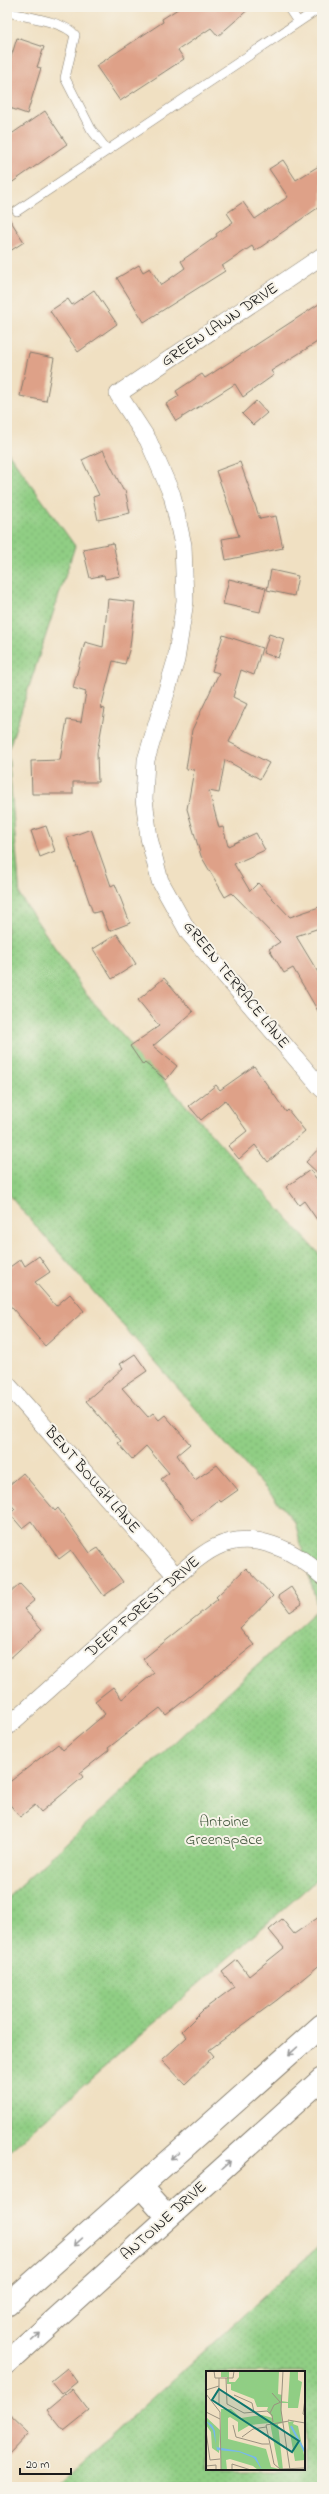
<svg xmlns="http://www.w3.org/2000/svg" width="329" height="2494" viewBox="0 0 329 2494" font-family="'Indie Flower',sans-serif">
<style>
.park{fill:url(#park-dots);stroke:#567550;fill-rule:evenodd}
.building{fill:#dea188}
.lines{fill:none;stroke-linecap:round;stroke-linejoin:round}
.service-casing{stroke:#867e6f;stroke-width:10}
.minor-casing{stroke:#867e6f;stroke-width:18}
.secondary-casing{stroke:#867e6f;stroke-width:24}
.service{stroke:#fff;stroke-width:9}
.minor{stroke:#fff;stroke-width:17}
.secondary{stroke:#fff;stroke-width:22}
.oneway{stroke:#999}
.labels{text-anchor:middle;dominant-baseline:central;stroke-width:4;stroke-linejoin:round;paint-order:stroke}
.street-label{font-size:16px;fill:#1c1c1c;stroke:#f7f3e8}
.park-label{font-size:16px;fill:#455a40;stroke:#f7f3e8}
.inset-river{fill:none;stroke:#77b9ec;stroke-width:2}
.inset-road{fill:none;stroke:#9b9280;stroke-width:1}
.view{fill:#0f766e;fill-opacity:0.15;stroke:#0f766e;stroke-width:2}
.inset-edge{fill:none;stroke:#1c1c1c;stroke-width:2}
</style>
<defs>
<pattern id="park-dots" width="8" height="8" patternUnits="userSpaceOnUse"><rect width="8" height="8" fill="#90ce84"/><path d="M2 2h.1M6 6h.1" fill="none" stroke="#7cb071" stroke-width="1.8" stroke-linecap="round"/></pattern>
</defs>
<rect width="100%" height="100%" fill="#f7f3e8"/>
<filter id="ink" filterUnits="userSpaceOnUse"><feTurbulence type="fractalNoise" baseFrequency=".025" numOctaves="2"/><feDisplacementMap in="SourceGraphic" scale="8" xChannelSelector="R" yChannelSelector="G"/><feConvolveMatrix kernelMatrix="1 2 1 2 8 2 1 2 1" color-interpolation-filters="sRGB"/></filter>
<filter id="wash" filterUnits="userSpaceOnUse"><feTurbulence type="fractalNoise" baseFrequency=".012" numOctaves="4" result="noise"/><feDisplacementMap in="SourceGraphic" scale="16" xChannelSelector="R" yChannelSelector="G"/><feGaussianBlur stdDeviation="0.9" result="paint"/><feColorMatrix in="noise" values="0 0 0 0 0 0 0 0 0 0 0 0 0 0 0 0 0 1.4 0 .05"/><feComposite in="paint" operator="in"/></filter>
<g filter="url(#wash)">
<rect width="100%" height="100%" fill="#f0e0c2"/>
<!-- park -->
<g class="park">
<polygon points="7,451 75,546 8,751 20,896 86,994 322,1257 322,1875 7,2153 7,1898 318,1609 295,1522 7,1193"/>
<path d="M322,2243v244h-266zM207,2372h97v97h-97z"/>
</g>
<g id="blocks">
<!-- building -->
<g class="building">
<polygon points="181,7 251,7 218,36 211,28 178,50 184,59 120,101 96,66 163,22 162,19"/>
<polygon points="17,38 44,47 37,67 41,68 27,114 7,107 7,70"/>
<polygon points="45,111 67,144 7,186 7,137"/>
<polygon points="283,160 296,180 322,164 322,205 255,251 252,246 222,266 225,271 144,322 117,278 139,265 143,272 150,268 161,285 185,268 181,261 217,236 216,234 233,222 227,213 243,202 255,219 288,197 269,169"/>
<polygon points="7,215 24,242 7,253"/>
<polygon points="94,290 117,324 78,352 50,311 68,299 72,305"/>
<polygon points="322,302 322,339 271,371 274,375 243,397 235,384 176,421 166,404 179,396 176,391 202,374 205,378"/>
<polygon points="29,353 54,358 46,401 20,396"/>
<polygon points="256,401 267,413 253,425 242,414"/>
<polygon points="103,450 123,490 125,490 130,513 98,520 93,497 99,495 82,460"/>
<polygon points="240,462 260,519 276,516 283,548 226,560 222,539 239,536 216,471"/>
<polygon points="113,543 120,576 105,579 104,575 90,578 83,549"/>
<polygon points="271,570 298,576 294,596 267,590"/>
<polygon points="229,579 266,588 260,612 223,604"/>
<polygon points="108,599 135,602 130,647 125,664 113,661 101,708 105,709 97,753 98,782 73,782 73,794 32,794 31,761 60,760 67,720 81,722 86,692 73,688 85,642 103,647"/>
<polygon points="269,634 284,639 278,658 263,653"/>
<polygon points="223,635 262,648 254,675 241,670 233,697 247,704 229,742 269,763 260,779 225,760 219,793 209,791 219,828 223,827 228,846 256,833 265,850 234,864 250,891 258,883 290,917 322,906 322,927 296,936 322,979 322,1018 293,968 284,973 269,949 280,942 232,893 225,897 201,856 187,809 194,770 186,769 192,730 219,673 212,671"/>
<polygon points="46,826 55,851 40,857 31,831"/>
<polygon points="91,829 111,886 115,884 130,923 109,931 101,911 93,913 67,838"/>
<polygon points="117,934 136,964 112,979 93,949"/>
<polygon points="164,978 193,1012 153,1046 177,1066 166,1080 145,1063 143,1065 130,1046 159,1026 138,1000"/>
<polygon points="254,1066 286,1112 288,1110 305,1131 268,1162 255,1145 239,1159 228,1146 247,1131 225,1100 201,1120 189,1106 216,1085 220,1090"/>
<polygon points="322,1145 322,1177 306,1162"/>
<polygon points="310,1170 322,1186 322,1227 304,1201 299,1205 286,1187"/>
<polygon points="39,1256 50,1272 35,1282 56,1306 70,1294 84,1311 45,1346 7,1302 7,1269 21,1259 25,1266"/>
<polygon points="135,1354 147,1371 122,1388 148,1417 153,1413 159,1420 165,1415 190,1444 177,1455 195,1480 217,1465 238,1490 221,1502 219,1500 192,1520 161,1479 169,1473 146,1446 132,1459 118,1443 121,1441 86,1401 123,1368 120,1364"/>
<polygon points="23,1473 55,1511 58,1508 90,1553 98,1548 123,1582 104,1596 71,1550 59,1559 31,1521 22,1528 10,1514 15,1509 7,1500 7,1487"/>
<polygon points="246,1568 273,1596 240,1628 254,1645 166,1715 160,1708 108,1748 109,1750 80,1773 83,1777 41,1812 35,1805 20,1817 7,1801 7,1784 58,1744 63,1750 105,1714 95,1701 113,1687 122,1699 154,1673 143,1659 218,1599 216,1597"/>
<polygon points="20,1584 35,1600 24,1609 42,1629 7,1661 7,1596"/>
<polygon points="291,1587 302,1604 290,1612 278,1596"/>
<polygon points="322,1915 322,1963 277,2000 209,2050 214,2056 185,2084 162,2060 187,2037 182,2031 203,2010 234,1987 222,1972 237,1960 249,1976 284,1948 269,1930 282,1919 294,1934"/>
<polygon points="67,2368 77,2382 62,2394 51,2381"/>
<polygon points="72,2389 89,2411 64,2431 47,2410"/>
<polygon points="7,2412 29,2433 7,2456"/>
</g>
</g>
</g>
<g filter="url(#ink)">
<use href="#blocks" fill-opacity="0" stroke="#867e6f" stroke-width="1"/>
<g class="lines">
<!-- service casing -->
<g class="service-casing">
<g id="service">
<polyline points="288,7 298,22"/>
<path d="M7,12c18,5 57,9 68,23l-10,43 26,51 16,21"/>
<polyline points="17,211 321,7"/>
</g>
</g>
<!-- minor casing -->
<g class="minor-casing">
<g id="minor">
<polyline points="322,256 118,394 148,440 172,495 183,545 185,601 176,660 146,760 144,799 149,838 160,881 189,933 322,1089"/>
<polyline points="7,1384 176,1576"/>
<path d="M7,1727l169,-151c13,-10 25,-22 40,-29 37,-18 79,3 106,29"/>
</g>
</g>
<!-- secondary casing -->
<g class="secondary-casing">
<g id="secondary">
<polyline points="141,2187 168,2217"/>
<polyline points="7,2305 322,2025"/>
<polyline points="7,2363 322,2079"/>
</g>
</g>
<!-- service -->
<use href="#service" class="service"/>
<!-- minor -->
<use href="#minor" class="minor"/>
<!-- secondary -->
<use href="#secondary" class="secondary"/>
</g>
<!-- one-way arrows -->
<defs><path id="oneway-shaft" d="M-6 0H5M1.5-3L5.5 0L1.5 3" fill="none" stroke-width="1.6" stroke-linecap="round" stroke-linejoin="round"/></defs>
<g class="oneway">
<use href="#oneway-shaft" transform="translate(293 2051) rotate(138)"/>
<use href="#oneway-shaft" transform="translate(175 2156) rotate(138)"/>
<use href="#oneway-shaft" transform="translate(226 2165) rotate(-42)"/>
<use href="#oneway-shaft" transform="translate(78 2242) rotate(138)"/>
<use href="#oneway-shaft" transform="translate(36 2337) rotate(-42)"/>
</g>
</g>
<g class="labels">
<!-- street labels -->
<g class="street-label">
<text transform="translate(220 325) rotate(-34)">GREEN LAWN DRIVE</text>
<text transform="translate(236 985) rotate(51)">GREEN TERRACE LANE</text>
<text transform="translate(92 1480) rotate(49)">BENT BOUGH LANE</text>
<text transform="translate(143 1607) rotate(-41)">DEEP FOREST DRIVE</text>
<text transform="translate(164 2221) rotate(-42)">ANTOINE DRIVE</text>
</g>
<!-- park labels -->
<g class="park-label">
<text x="224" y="1822">Antoine<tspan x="224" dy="18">Greenspace</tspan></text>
</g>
</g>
<!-- overview -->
<g transform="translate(206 2371)">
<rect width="99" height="99" fill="#f0e0c2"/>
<path d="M0,46l14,13 -1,23 -7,-5 -1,-16 -5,-7z" fill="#90ce84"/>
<path d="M15,0h8v11h6l4,-5v-6h40l-1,23 4,1 -1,6 7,1 2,-31h8v9l4,2 -4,26h-10v-5h-7l1,20 12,-2 -1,3 5,2 7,34 -10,1 -7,-39 -10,2 5,46h-25l-5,-4 -23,-7 -4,1 1,10h-6v-61h10l10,9 21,-3 11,3 -6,-8 1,-3h-11l-3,-8 -23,-9v-6h-4v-7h-6zM24,46l8,5v10l12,-7 20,-2 9,46 -8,-2 -5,-18 -38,-10v-21z" fill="#90ce84" fill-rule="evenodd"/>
<path d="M0,50l6,4 3,6 1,16 23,4 17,6 6,13 -8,-12 -15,-6 -22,-2 -4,-20z" fill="#77b9ec"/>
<path class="inset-river" d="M85,55l14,26"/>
<path class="inset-road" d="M8,0l1,7h18l1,-7M77,0l-2,39 9,60M13,7v26M20,7l1,26 17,9 23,-2 5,4 1,7M0,19l13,-4M66,22l8,9M0,23l14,18 1,58M28,24l18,8 2,9M99,28l-2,15 2,1M0,41l14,7M64,42l4,-8 7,-3M82,49l17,3M83,50l-23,4 8,39 6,5 25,-1M27,54l3,12 26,7h7M0,60l4,29 10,-1M36,66l11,-8 13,-2M1,99l-1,-4 10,-1v5M26,99v-6l19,6"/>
<path class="view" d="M13,18l80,52 -7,11 -80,-52z"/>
<rect width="99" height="99" class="inset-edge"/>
</g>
<!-- margin -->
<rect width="329" height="2494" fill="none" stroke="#f7f3e8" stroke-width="24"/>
<!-- scale -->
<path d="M20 2468v6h51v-6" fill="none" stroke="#1c1c1c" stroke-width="2"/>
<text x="26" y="2468" font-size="12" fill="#1c1c1c" stroke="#f7f3e8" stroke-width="3" paint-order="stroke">20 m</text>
</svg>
